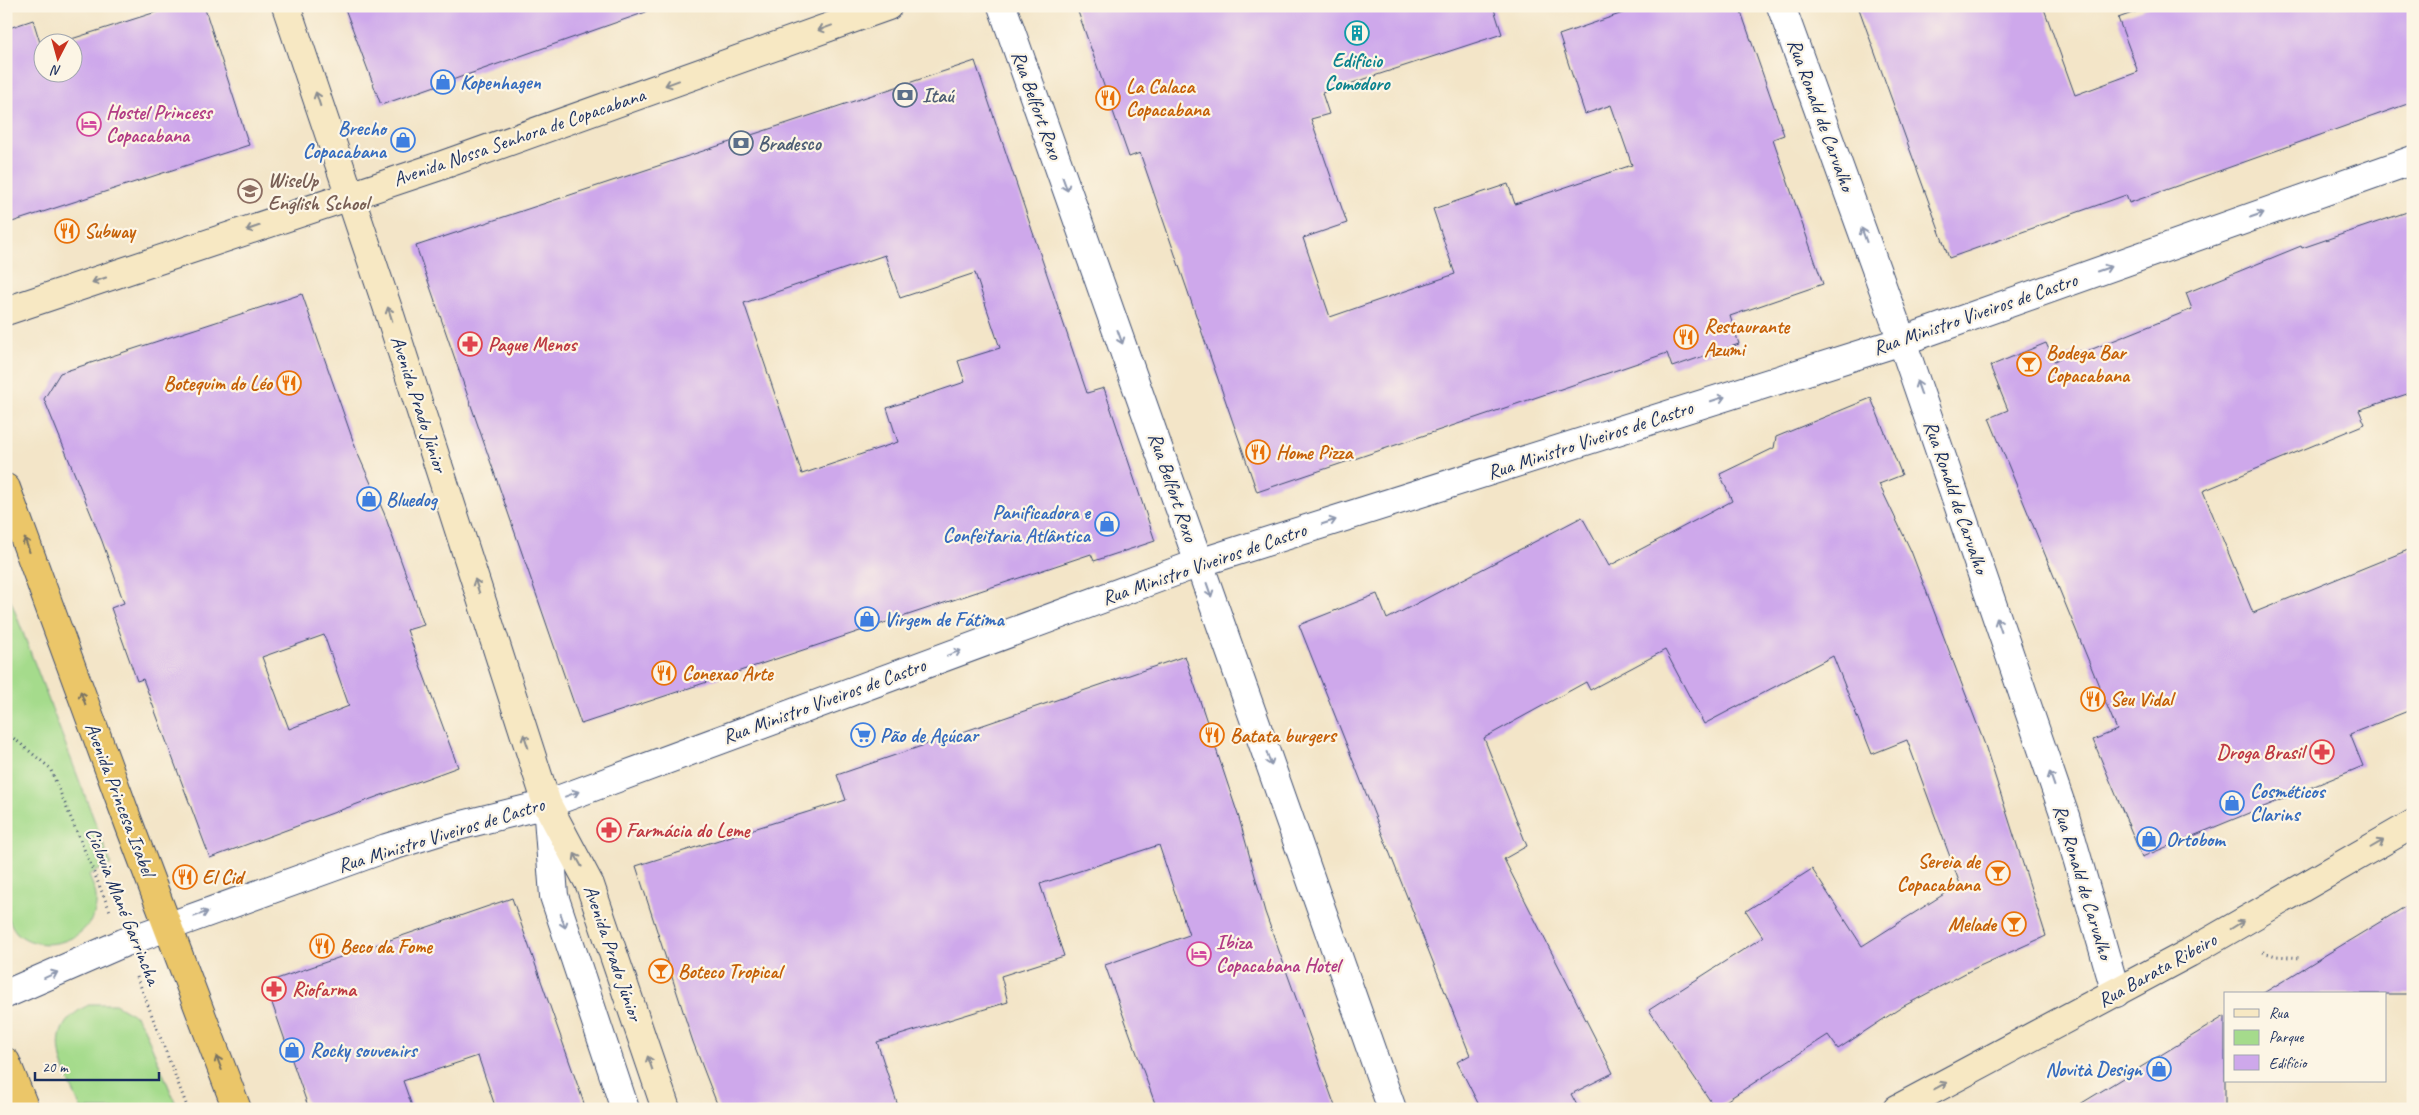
<svg xmlns="http://www.w3.org/2000/svg" width="2419" height="1115" viewBox="0 0 2419 1115" font-family="Caveat,sans-serif">
<style>
.green{fill:#a5db8c;stroke:#608575}
.building{fill:#cea8eb;fill-rule:evenodd}
.lines{fill:none;stroke-linecap:round;stroke-linejoin:round}
.minor-casing{stroke:#3b4a6e;stroke-width:30}
.tertiary-casing{stroke:#3b4a6e;stroke-width:30}
.secondary-casing{stroke:#3b4a6e;stroke-width:30}
.trunk-casing{stroke:#3b4a6e;stroke-width:30}
.path{stroke:#3b4a6e;stroke-width:3;stroke-dasharray:1 4;stroke-linecap:butt}
.minor{stroke:#fff;stroke-width:28}
.tertiary{stroke:#fff;stroke-width:28}
.secondary{stroke:#f7e8c3;stroke-width:28}
.trunk{stroke:#ebc669;stroke-width:28}
.oneway{stroke:#898c90}
.oneway2{stroke:#8d97ae}
.oneway3{stroke:#797363}
.labels{text-anchor:middle;dominant-baseline:central;stroke-width:4.5;stroke-linejoin:round;paint-order:stroke}
.culture-label{font-size:20px;font-weight:bold;fill:#0d838f;stroke:#fcf5e5}
.shop-label{font-size:20px;font-weight:bold;fill:#366cbe;stroke:#fcf5e5;text-anchor:start}
.food-label{font-size:20px;font-weight:bold;fill:#c56008;stroke:#fcf5e5;text-anchor:start}
.service-label{font-size:20px;font-weight:bold;fill:#4e5e75;stroke:#fcf5e5;text-anchor:start}
.street-label{font-size:20px;fill:#1b2f5e;stroke:#fcf5e5}
.hotel-label{font-size:20px;font-weight:bold;fill:#b23c85;stroke:#fcf5e5;text-anchor:start}
.education-label{font-size:20px;font-weight:bold;fill:#785e54;stroke:#fcf5e5;text-anchor:start}
.health-label{font-size:20px;font-weight:bold;fill:#be3a42;stroke:#fcf5e5;text-anchor:start}
</style>
<rect width="100%" height="100%" fill="#fcf5e5"/>
<filter id="ink" filterUnits="userSpaceOnUse"><feTurbulence type="fractalNoise" baseFrequency=".02" numOctaves="2"/><feDisplacementMap in="SourceGraphic" scale="10" xChannelSelector="R" yChannelSelector="G"/><feConvolveMatrix kernelMatrix="1 2 1 2 8 2 1 2 1" color-interpolation-filters="sRGB"/></filter>
<filter id="wash" filterUnits="userSpaceOnUse"><feTurbulence type="fractalNoise" baseFrequency=".0096" numOctaves="4" result="noise"/><feDisplacementMap in="SourceGraphic" scale="20" xChannelSelector="R" yChannelSelector="G"/><feGaussianBlur stdDeviation="1.12" result="paint"/><feColorMatrix in="noise" values="0 0 0 0 0 0 0 0 0 0 0 0 0 0 0 0 0 1.4 0 .05"/><feComposite in="paint" operator="in"/></filter>
<g filter="url(#wash)">
<rect width="100%" height="100%" fill="#f3e5c8"/>
<!-- green -->
<g class="green">
<path d="M6,588l105,276 -22,11c2,7 7,15 7,22 4,40 -51,61 -79,36 -5,-5 -8,-14 -11,-20z"/>
<path d="M91,1004h24l21,12 8,12 34,81h-97c-16,-39 -44,-81 10,-105z"/>
</g>
<g id="blocks">
<!-- building -->
<g class="building">
<polygon points="175,6 204,6 249,145 6,224 6,29 33,20 42,49 42,72 72,72 72,42 62,42"/>
<polygon points="344,6 645,6 646,12 381,105"/>
<polygon points="1076,6 1493,6 1502,34 1322,93 1329,114 1311,119 1347,223 1303,238 1330,317 1455,274 1433,209 1508,184 1515,204 1632,165 1611,105 1585,114 1559,35 1643,6 1739,6 1784,135 1773,139 1823,284 1730,316 1739,344 1672,367 1667,353 1257,492 1140,153 1129,157"/>
<polygon points="1858,6 2043,6 2075,95 2138,72 2118,18 2152,6 2413,6 2413,102 2129,203 2126,195 1949,258"/>
<path d="M975,61l112,332 17,-5 51,153 -61,20 -3,-7 -510,170 -165,-478zM885,255l15,43 75,-25 25,75 -42,13 7,21 -78,26 11,34 -96,32 -58,-171z"/>
<polygon points="2407,212 2413,230 2413,392 2359,410 2365,424 2203,491 2253,613 2413,548 2413,709 2350,734 2363,766 2142,857 2093,740 2117,730 1989,418 2008,410 1990,366 2046,343 2054,361 2079,350 2080,354 2192,309 2186,293 2301,246 2302,248"/>
<path d="M302,294l55,158 27,61 40,112 -17,5 51,137 -248,91 -67,-179 -6,2 -26,-73 13,-5 -22,-62 -58,-142 16,-26zM324,635l25,71 -60,23 -27,-72z"/>
<polygon points="1871,398 1902,475 1879,484 1911,551 1985,745 2046,936 1973,969 1902,1007 1838,1049 1828,1035 1715,1108 1649,1010 1763,937 1746,911 1812,869 1862,946 1960,884 1907,740 1872,754 1833,656 1704,724 1665,650 1590,690 1586,682 1484,738 1527,846 1504,859 1613,1073 1571,1094 1579,1109 1481,1109 1457,1062 1470,1055 1299,625 1377,594 1387,619 1582,517 1609,566 1732,501 1720,474 1774,448 1776,437"/>
<polygon points="1185,656 1239,818 1265,912 1336,1109 1157,1109 1105,965 1189,935 1159,845 1040,884 1064,956 1001,976 1008,1002 877,1042 899,1109 719,1109 693,1042 636,866 846,800 837,775"/>
<polygon points="512,898 586,1109 496,1109 478,1056 403,1081 413,1109 309,1109 265,983"/>
<polygon points="2413,902 2413,994 2262,994 2319,959"/>
<polygon points="2225,1016 2225,1109 2072,1109 2141,1067"/>
</g>
</g>
</g>
<g filter="url(#ink)">
<use href="#blocks" fill-opacity="0" stroke="#3b4a6e" stroke-width="1"/>
<g class="lines">
<!-- minor casing -->
<g class="minor-casing">
<g id="minor">
<polyline points="1002,6 1392,1109"/>
<polyline points="1781,6 1902,341 2065,816 2116,993"/>
<polyline points="547,804 554,896 625,1109"/>
</g>
</g>
<!-- tertiary casing -->
<g class="tertiary-casing">
<polyline id="tertiary" points="6,994 123,943 386,848 450,828 547,804 1199,563 1902,341 2413,160"/>
</g>
<!-- secondary casing -->
<g class="secondary-casing">
<g id="secondary">
<polyline points="286,6 389,312 547,804 590,885 666,1109"/>
<polyline points="6,311 437,167 888,6"/>
<polyline points="1897,1109 2189,953 2413,824"/>
</g>
</g>
<!-- trunk casing -->
<g class="trunk-casing">
<g id="trunk">
<polyline points="6,488 129,824 237,1109"/>
<polyline points="6,1062 25,1109"/>
</g>
</g>
<!-- path -->
<g class="path">
<polyline points="6,732 50,768 110,911"/>
<polyline points="2263,952 2276,956 2302,958"/>
<polyline points="137,977 188,1109"/>
</g>
<!-- minor -->
<use href="#minor" class="minor"/>
<!-- tertiary -->
<use href="#tertiary" class="tertiary"/>
<!-- secondary -->
<use href="#secondary" class="secondary"/>
<!-- trunk -->
<use href="#trunk" class="trunk"/>
</g>
<!-- one-way arrows -->
<defs><path id="oneway-shaft" d="M-6 0H5M1.5-3L5.5 0L1.5 3" fill="none" stroke-width="1.6" stroke-linecap="round" stroke-linejoin="round" transform="scale(1.25)"/></defs>
<g class="oneway">
<use href="#oneway-shaft" transform="translate(825 28) rotate(160)"/>
<use href="#oneway-shaft" transform="translate(672 83) rotate(160)"/>
<use href="#oneway-shaft" transform="translate(318 99) rotate(-108)"/>
<use href="#oneway-shaft" transform="translate(253 228) rotate(161)"/>
<use href="#oneway-shaft" transform="translate(99 280) rotate(161)"/>
<use href="#oneway-shaft" transform="translate(390 314) rotate(-108)"/>
<use href="#oneway-shaft" transform="translate(477 586) rotate(-108)"/>
<use href="#oneway-shaft" transform="translate(526 741) rotate(-108)"/>
<use href="#oneway-shaft" transform="translate(2377 844) rotate(-30)"/>
<use href="#oneway-shaft" transform="translate(578 860) rotate(-119)"/>
<use href="#oneway-shaft" transform="translate(2237 925) rotate(-32)"/>
<use href="#oneway-shaft" transform="translate(650 1063) rotate(-109)"/>
<use href="#oneway-shaft" transform="translate(1940 1086) rotate(-28)"/>
</g>
<g class="oneway2">
<use href="#oneway-shaft" transform="translate(1065 184) rotate(70)"/>
<use href="#oneway-shaft" transform="translate(2257 215) rotate(-19)"/>
<use href="#oneway-shaft" transform="translate(1864 235) rotate(-110)"/>
<use href="#oneway-shaft" transform="translate(2104 269) rotate(-19)"/>
<use href="#oneway-shaft" transform="translate(1120 337) rotate(70)"/>
<use href="#oneway-shaft" transform="translate(1919 388) rotate(-109)"/>
<use href="#oneway-shaft" transform="translate(1718 399) rotate(-18)"/>
<use href="#oneway-shaft" transform="translate(1329 522) rotate(-18)"/>
<use href="#oneway-shaft" transform="translate(1209 590) rotate(71)"/>
<use href="#oneway-shaft" transform="translate(1999 625) rotate(-109)"/>
<use href="#oneway-shaft" transform="translate(954 653) rotate(-20)"/>
<use href="#oneway-shaft" transform="translate(1269 759) rotate(71)"/>
<use href="#oneway-shaft" transform="translate(2052 779) rotate(-109)"/>
<use href="#oneway-shaft" transform="translate(572 794) rotate(-20)"/>
<use href="#oneway-shaft" transform="translate(201 914) rotate(-20)"/>
<use href="#oneway-shaft" transform="translate(563 921) rotate(72)"/>
<use href="#oneway-shaft" transform="translate(51 975) rotate(-24)"/>
</g>
<g class="oneway3">
<use href="#oneway-shaft" transform="translate(27 545) rotate(-110)"/>
<use href="#oneway-shaft" transform="translate(83 698) rotate(-110)"/>
<use href="#oneway-shaft" transform="translate(219 1063) rotate(-111)"/>
</g>
</g>
<!-- icons -->
<defs>
<g id="building-ring" transform="scale(1.25)"><circle r="9.5" fill="#fcf5e5" stroke="#0f9aa8" stroke-width="1.5"/><path d="M-4-6H4V6H1V3H-1V6H-4ZM-2.5-4.3h1.7v1.8h-1.7ZM.8-4.3h1.7v1.8H.8ZM-2.5-1h1.7V.8h-1.7ZM.8-1h1.7V.8H.8Z" fill="#0f9aa8"/></g>
<g id="shop-ring" transform="scale(1.25)"><circle r="9.5" fill="#fcf5e5" stroke="#3f7fe0" stroke-width="1.5"/><path d="M-5-2.5h2.3a2.7 3.5 0 0 1 5.4 0H5L5.5 6h-11ZM-1.5-2.5h3a1.5 2.3 0 0 0-3 0Z" fill="#3f7fe0"/></g>
<g id="bank-ring" transform="scale(1.25)"><circle r="9.5" fill="#fcf5e5" stroke="#5c6f8a" stroke-width="1.5"/><path d="M-6-4H6V4H-6ZM0-2.3a2.3 2.3 0 1 0 0 4.6a2.3 2.3 0 1 0 0-4.6Z" fill="#5c6f8a"/></g>
<g id="restaurant-ring" transform="scale(1.25)"><circle r="9.5" fill="#fcf5e5" stroke="#e8710a" stroke-width="1.5"/><path d="M-5-6h1v4h1v-4h1v4h1v-4h1v5L-1.5 .5V6h-2V.5L-5-1ZM5-6V6H3V1.5H1.5Q1.5-4 5-6Z" fill="#e8710a"/></g>
<g id="hotel-ring" transform="scale(1.25)"><circle r="9.5" fill="#fcf5e5" stroke="#d1479c" stroke-width="1.5"/><path d="M-6-4.5h1.5V1H6V5H4.5V3h-9V5H-6ZM-4 0a1.8 1.8 0 1 1 3.6 0ZM.5 0V-2.5h3Q6-2.5 6 0Z" fill="#d1479c"/></g>
<g id="school-ring" transform="scale(1.25)"><circle r="9.5" fill="#fcf5e5" stroke="#8d6e63" stroke-width="1.5"/><path d="M0-5L7-2L0 1L-7-2ZM-4 1L0 2.5L4 1V4Q0 6-4 4Z" fill="#8d6e63"/></g>
<g id="pharmacy-ring" transform="scale(1.25)"><circle r="9.5" fill="#fcf5e5" stroke="#e0444e" stroke-width="1.5"/><path d="M-2-6h4v4h4v4h-4v4h-4v-4h-4v-4h4Z" fill="#e0444e"/></g>
<g id="bar-ring" transform="scale(1.25)"><circle r="9.5" fill="#fcf5e5" stroke="#e8710a" stroke-width="1.5"/><path d="M-6-5H6L.8 .8V4.5H3.5V6h-7V4.5H-.8V.8Z" fill="#e8710a"/></g>
<g id="supermarket-ring" transform="scale(1.25)"><circle r="9.5" fill="#fcf5e5" stroke="#3f7fe0" stroke-width="1.5"/><path d="M-6-5.5h2.5l.6 2H6L4.5 2H-2.5L-4.4-4H-6ZM-1.5 3.2a1.3 1.3 0 1 0 .1 0ZM3 3.2a1.3 1.3 0 1 0 .1 0Z" fill="#3f7fe0"/></g>
</defs>
<g fill-rule="evenodd">
<use href="#building-ring" x="1357" y="33"/>
<use href="#shop-ring" x="443" y="82"/>
<use href="#bank-ring" x="905" y="95"/>
<use href="#restaurant-ring" x="1108" y="98"/>
<use href="#hotel-ring" x="89" y="124"/>
<use href="#shop-ring" x="403" y="140"/>
<use href="#bank-ring" x="741" y="143"/>
<use href="#school-ring" x="250" y="191"/>
<use href="#restaurant-ring" x="67" y="231"/>
<use href="#restaurant-ring" x="1686" y="337"/>
<use href="#pharmacy-ring" x="470" y="344"/>
<use href="#bar-ring" x="2029" y="364"/>
<use href="#restaurant-ring" x="289" y="383"/>
<use href="#restaurant-ring" x="1258" y="452"/>
<use href="#shop-ring" x="369" y="499"/>
<use href="#shop-ring" x="1107" y="524"/>
<use href="#shop-ring" x="867" y="619"/>
<use href="#restaurant-ring" x="664" y="673"/>
<use href="#restaurant-ring" x="2093" y="699"/>
<use href="#supermarket-ring" x="863" y="735"/>
<use href="#restaurant-ring" x="1212" y="735"/>
<use href="#pharmacy-ring" x="2322" y="752"/>
<use href="#shop-ring" x="2232" y="803"/>
<use href="#pharmacy-ring" x="609" y="830"/>
<use href="#shop-ring" x="2149" y="839"/>
<use href="#bar-ring" x="1998" y="873"/>
<use href="#restaurant-ring" x="185" y="877"/>
<use href="#bar-ring" x="2014" y="924"/>
<use href="#restaurant-ring" x="322" y="946"/>
<use href="#hotel-ring" x="1199" y="954"/>
<use href="#bar-ring" x="661" y="971"/>
<use href="#pharmacy-ring" x="274" y="989"/>
<use href="#shop-ring" x="292" y="1050"/>
<use href="#shop-ring" x="2159" y="1069"/>
</g>
<g class="labels">
<!-- culture labels -->
<g class="culture-label">
<text x="1357" y="60">Edificio<tspan x="1357" dy="23">Comodoro</tspan></text>
</g>
<!-- shop labels -->
<g class="shop-label">
<text x="460" y="82">Kopenhagen</text>
<text x="386" y="128" text-anchor="end">Brecho<tspan x="386" dy="23">Copacabana</tspan></text>
<text x="386" y="499">Bluedog</text>
<text x="1090" y="512" text-anchor="end">Panificadora e<tspan x="1090" dy="23">Confeitaria Atlântica</tspan></text>
<text x="884" y="619">Virgem de Fátima</text>
<text x="880" y="735">Pão de Açúcar</text>
<text x="2250" y="791">Cosméticos<tspan x="2250" dy="23">Clarins</tspan></text>
<text x="2166" y="839">Ortobom</text>
<text x="310" y="1050">Rocky souvenirs</text>
<text x="2142" y="1069" text-anchor="end">Novità Design</text>
</g>
<!-- food labels -->
<g class="food-label">
<text x="1126" y="86">La Calaca<tspan x="1126" dy="23">Copacabana</tspan></text>
<text x="84" y="231">Subway</text>
<text x="1704" y="326">Restaurante<tspan x="1704" dy="23">Azumi</tspan></text>
<text x="2046" y="352">Bodega Bar<tspan x="2046" dy="23">Copacabana</tspan></text>
<text x="272" y="383" text-anchor="end">Botequim do Léo</text>
<text x="1276" y="452">Home Pizza</text>
<text x="682" y="673">Conexao Arte</text>
<text x="2110" y="699">Seu Vidal</text>
<text x="1230" y="735">Batata burgers</text>
<text x="1980" y="861" text-anchor="end">Sereia de<tspan x="1980" dy="23">Copacabana</tspan></text>
<text x="202" y="877">El Cid</text>
<text x="1996" y="924" text-anchor="end">Melade</text>
<text x="340" y="946">Beco da Fome</text>
<text x="678" y="971">Boteco Tropical</text>
</g>
<!-- service labels -->
<g class="service-label">
<text x="922" y="95">Itaú</text>
<text x="758" y="143">Bradesco</text>
</g>
<!-- street labels -->
<g class="street-label">
<text transform="translate(1037 105) rotate(70)">Rua Belfort Roxo</text>
<text transform="translate(1821 115) rotate(70)">Rua Ronald de Carvalho</text>
<text transform="translate(519 137) rotate(-19)">Avenida Nossa Senhora de Copacabana</text>
<text transform="translate(1975 314) rotate(-19)">Rua Ministro Viveiros de Castro</text>
<text transform="translate(419 404) rotate(72)">Avenida Prado Júnior</text>
<text transform="translate(1590 440) rotate(-18)">Rua Ministro Viveiros de Castro</text>
<text transform="translate(1173 487) rotate(71)">Rua Belfort Roxo</text>
<text transform="translate(1956 497) rotate(71)">Rua Ronald de Carvalho</text>
<text transform="translate(1204 564) rotate(-19)">Rua Ministro Viveiros de Castro</text>
<text transform="translate(824 701) rotate(-20)">Rua Ministro Viveiros de Castro</text>
<text transform="translate(120 799) rotate(69)">Avenida Princesa Isabel</text>
<text transform="translate(441 835) rotate(-17)">Rua Ministro Viveiros de Castro</text>
<text transform="translate(2083 882) rotate(73)">Rua Ronald de Carvalho</text>
<text transform="translate(123 906) rotate(68)">Ciclovia Mané Garrincha</text>
<text transform="translate(613 953) rotate(71)">Avenida Prado Júnior</text>
<text transform="translate(2157 970) rotate(-29)">Rua Barata Ribeiro</text>
</g>
<!-- hotel labels -->
<g class="hotel-label">
<text x="106" y="112">Hostel Princess<tspan x="106" dy="23">Copacabana</tspan></text>
<text x="1216" y="942">Ibiza<tspan x="1216" dy="23">Copacabana Hotel</tspan></text>
</g>
<!-- education labels -->
<g class="education-label">
<text x="268" y="180">WiseUp<tspan x="268" dy="23">English School</tspan></text>
</g>
<!-- health labels -->
<g class="health-label">
<text x="488" y="344">Pague Menos</text>
<text x="2304" y="752" text-anchor="end">Droga Brasil</text>
<text x="626" y="830">Farmácia do Leme</text>
<text x="292" y="989">Riofarma</text>
</g>
</g>
<!-- margin -->
<rect width="2419" height="1115" fill="none" stroke="#fcf5e5" stroke-width="25"/>
<!-- legend -->
<rect x="2224" y="992" width="162" height="90" fill="#fcf5e5" stroke="#a2a6af"/>
<rect x="2234" y="1009" width="25" height="8" fill="#f7e8c3" stroke="#a2a6af"/>
<text x="2269" y="1018" font-size="15" fill="#1b2f5e">Rua</text>
<rect x="2234" y="1030" width="25" height="15" fill="#a5db8c" stroke="#a2a6af"/>
<text x="2269" y="1042" font-size="15" fill="#1b2f5e">Parque</text>
<rect x="2234" y="1055" width="25" height="15" fill="#cea8eb" stroke="#a2a6af"/>
<text x="2269" y="1068" font-size="15" fill="#1b2f5e">Edifício</text>
<!-- north arrow -->
<g transform="translate(58 58) rotate(186)"><circle r="24" fill="#fcf5e5" stroke="#a2a6af"/>
<path d="M0-4L9 19L0 12L-9 19Z" fill="#c8321e"/>
<text y="-8" font-size="14" font-weight="bold" text-anchor="middle" fill="#1b2f5e">N</text>
</g>
<!-- scale -->
<path d="M35 1072v8h124v-8" fill="none" stroke="#1b2f5e" stroke-width="2.5"/>
<text x="42" y="1072" font-size="15" fill="#1b2f5e" stroke="#fcf5e5" stroke-width="4" paint-order="stroke">20 m</text>
</svg>
